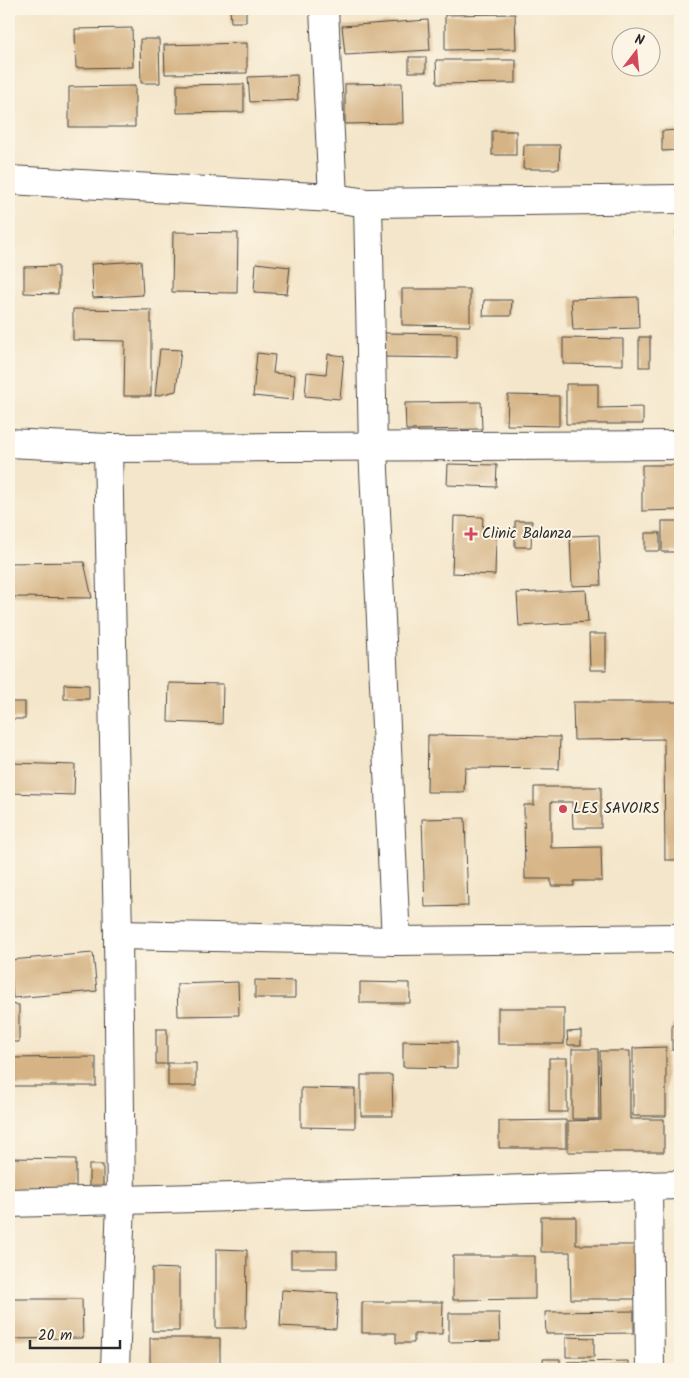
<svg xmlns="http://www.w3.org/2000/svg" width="689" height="1378" viewBox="0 0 689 1378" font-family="Kalam,sans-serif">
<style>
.building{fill:#d5b384}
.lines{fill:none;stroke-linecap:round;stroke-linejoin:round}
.minor-casing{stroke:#494743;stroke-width:30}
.minor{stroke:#fff;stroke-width:28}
.poi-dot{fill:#d1495b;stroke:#fcf5e5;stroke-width:2}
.labels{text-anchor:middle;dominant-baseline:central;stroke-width:4;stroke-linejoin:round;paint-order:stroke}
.poi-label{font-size:15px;fill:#2b2b2b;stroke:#fcf5e5;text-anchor:start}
</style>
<rect width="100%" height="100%" fill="#fcf5e5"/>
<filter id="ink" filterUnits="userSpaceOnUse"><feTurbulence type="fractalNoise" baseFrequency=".02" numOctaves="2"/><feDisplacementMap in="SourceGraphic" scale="10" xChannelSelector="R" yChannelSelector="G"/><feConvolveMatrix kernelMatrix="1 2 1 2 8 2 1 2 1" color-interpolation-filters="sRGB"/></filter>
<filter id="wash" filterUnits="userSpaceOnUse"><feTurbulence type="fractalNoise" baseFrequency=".0096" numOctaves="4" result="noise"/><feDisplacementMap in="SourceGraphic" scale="20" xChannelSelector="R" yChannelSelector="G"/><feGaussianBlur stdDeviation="1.12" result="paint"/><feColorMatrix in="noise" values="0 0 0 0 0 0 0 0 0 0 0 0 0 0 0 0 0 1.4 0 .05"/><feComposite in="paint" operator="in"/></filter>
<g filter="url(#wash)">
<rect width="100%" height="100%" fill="#f4e6ca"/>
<g id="blocks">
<!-- building -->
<g class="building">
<polygon points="230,9 246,9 246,22 231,22"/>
<polygon points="515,14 516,49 445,50 445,15"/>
<polygon points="428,20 430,50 345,55 342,26"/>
<polygon points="132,28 133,67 76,68 75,29"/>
<polygon points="140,39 159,39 160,83 141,83"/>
<polygon points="247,43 247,73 165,74 164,45"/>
<rect x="409" y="57" width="17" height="15"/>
<polygon points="436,60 516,60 516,83 437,84"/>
<polygon points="297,75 298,100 250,102 248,77"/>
<polygon points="402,83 403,123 345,124 345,84"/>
<polygon points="244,84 244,112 177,113 177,85"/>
<polygon points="135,86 135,127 69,127 69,87"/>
<polygon points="680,130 680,150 662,151 662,131"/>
<rect x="492" y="131" width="24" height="24"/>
<polygon points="524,145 560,145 559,169 523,169"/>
<polygon points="676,231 680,231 680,249 677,249"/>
<polygon points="173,232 238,233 237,293 172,292"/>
<polygon points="141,261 143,295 93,298 91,264"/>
<polygon points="256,263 290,267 287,294 254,292"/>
<polygon points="58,266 58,294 24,293 24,267"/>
<polygon points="402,289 470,289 470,326 402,325"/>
<polygon points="638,297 639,328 573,330 571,299"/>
<polygon points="484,300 512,300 511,316 483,316"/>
<polygon points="73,309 151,310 151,396 124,396 125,341 73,340"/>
<polygon points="383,333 457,334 457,358 384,357"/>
<rect x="639" y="337" width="11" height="30"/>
<polygon points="563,338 623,339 623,365 563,364"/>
<polygon points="160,349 181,350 176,391 155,396"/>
<polygon points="257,353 275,355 273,373 295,375 293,400 253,396"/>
<polygon points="328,354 344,356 340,399 305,396 307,372 326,374"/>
<polygon points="566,384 598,384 598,408 643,407 643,424 566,424"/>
<polygon points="508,395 559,396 559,426 507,425"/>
<polygon points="481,402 482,429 406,430 405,403"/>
<polygon points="448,464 497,465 496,487 447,485"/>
<polygon points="642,465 680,465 680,510 642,511"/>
<polygon points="454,516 483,517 482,535 496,536 495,575 452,573"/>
<polygon points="515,521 532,521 531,547 515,547"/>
<rect x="662" y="521" width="18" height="31"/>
<rect x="645" y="533" width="15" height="18"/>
<polygon points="599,535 601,585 572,586 570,536"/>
<polygon points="84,562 92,598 13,597 9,563"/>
<polygon points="586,590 588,622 519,626 517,593"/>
<polygon points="589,634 606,634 606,670 590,670"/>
<polygon points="169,683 223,684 222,724 168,722"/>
<polygon points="64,684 89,685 89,699 64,699"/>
<rect x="9" y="702" width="16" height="17"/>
<polygon points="573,702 680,702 680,860 665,860 664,739 574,740"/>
<polygon points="428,735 560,737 559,769 465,768 464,792 427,792"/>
<polygon points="11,763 75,765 74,795 10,793"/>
<polygon points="534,787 601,787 601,828 573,828 572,802 551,802 551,848 601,847 602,881 574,881 574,886 551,886 551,879 525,879 524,805 534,805"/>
<polygon points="465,818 468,906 425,907 422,819"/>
<polygon points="93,953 97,991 13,998 10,960"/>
<polygon points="255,980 295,981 295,998 255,998"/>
<polygon points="238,982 239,1015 178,1016 177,984"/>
<polygon points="360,982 410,983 410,1003 360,1003"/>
<polygon points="9,1004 19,1005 19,1042 9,1042"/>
<rect x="498" y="1008" width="66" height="36"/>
<rect x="672" y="1025" width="8" height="25"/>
<rect x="156" y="1029" width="11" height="35"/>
<polygon points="581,1031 581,1045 568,1045 567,1032"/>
<polygon points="403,1041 457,1042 457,1068 403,1067"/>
<polygon points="666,1047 666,1116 633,1116 633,1048"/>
<polygon points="572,1049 598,1049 599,1119 572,1119"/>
<polygon points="600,1051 630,1051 630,1119 664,1119 664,1152 568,1152 568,1121 601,1120"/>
<polygon points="96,1057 96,1086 9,1086 9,1058"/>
<rect x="549" y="1058" width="18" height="54"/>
<rect x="168" y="1063" width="28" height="23"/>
<polygon points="361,1075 392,1075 393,1116 361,1116"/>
<polygon points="301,1088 355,1089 355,1128 301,1127"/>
<polygon points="566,1120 566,1148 499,1148 499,1121"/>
<polygon points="9,1158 76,1159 76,1189 9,1189"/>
<rect x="89" y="1165" width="14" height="23"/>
<polygon points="541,1217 576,1217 576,1245 637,1245 637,1299 571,1299 570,1252 541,1252"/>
<polygon points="216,1249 247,1250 246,1328 216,1328"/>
<rect x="291" y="1251" width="46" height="17"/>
<polygon points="453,1256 535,1256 535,1299 453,1300"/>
<polygon points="152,1268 179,1269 179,1331 152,1331"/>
<polygon points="282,1290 338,1293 336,1329 280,1326"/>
<polygon points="9,1299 82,1299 83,1338 9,1339"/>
<polygon points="362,1302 443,1302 442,1334 414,1334 414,1343 396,1343 396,1333 362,1333"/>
<polygon points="634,1311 634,1333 546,1334 545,1312"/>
<polygon points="449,1313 499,1313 500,1341 449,1342"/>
<polygon points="566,1337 594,1338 594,1357 566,1357"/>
<polygon points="150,1338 220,1338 220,1369 150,1368"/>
<polygon points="543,1359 560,1359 560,1369 544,1369"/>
<polygon points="628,1361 628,1369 567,1369 567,1362"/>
</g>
</g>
</g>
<g filter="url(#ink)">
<use href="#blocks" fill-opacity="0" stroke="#494743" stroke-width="1"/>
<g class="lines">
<!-- minor casing -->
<g class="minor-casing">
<g id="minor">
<polyline points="324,9 333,198"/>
<polyline points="9,180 333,198 368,203 680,199"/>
<polyline points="368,203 373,448 396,941"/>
<polyline points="9,443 108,448 680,445"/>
<polyline points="108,448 118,935 121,1200 115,1369"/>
<polyline points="118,935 396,941 680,938"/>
<polyline points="648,1185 650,1369"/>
<polyline points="9,1203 680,1185"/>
</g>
</g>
<!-- minor -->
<use href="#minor" class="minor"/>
</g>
</g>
<!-- markers -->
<g class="poi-dot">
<path d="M468.5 526.5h5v5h5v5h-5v5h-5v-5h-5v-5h5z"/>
<circle cx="563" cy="809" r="5"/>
</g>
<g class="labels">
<!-- poi labels -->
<g class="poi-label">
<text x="482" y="534">Clinic Balanza</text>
<text x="573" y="809">LES SAVOIRS</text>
</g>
</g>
<!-- margin -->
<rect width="689" height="1378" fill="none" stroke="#fcf5e5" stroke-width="30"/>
<!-- north arrow -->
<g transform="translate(636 52) rotate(16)"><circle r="24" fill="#fcf5e5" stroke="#a8a49b"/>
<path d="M0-4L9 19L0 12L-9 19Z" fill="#d1495b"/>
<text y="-8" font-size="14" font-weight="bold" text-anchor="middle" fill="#2b2b2b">N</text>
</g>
<!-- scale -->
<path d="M30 1340v8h90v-8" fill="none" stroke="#2b2b2b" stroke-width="2.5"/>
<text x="38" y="1340" font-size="15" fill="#2b2b2b" stroke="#fcf5e5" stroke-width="4" paint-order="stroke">20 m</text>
</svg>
